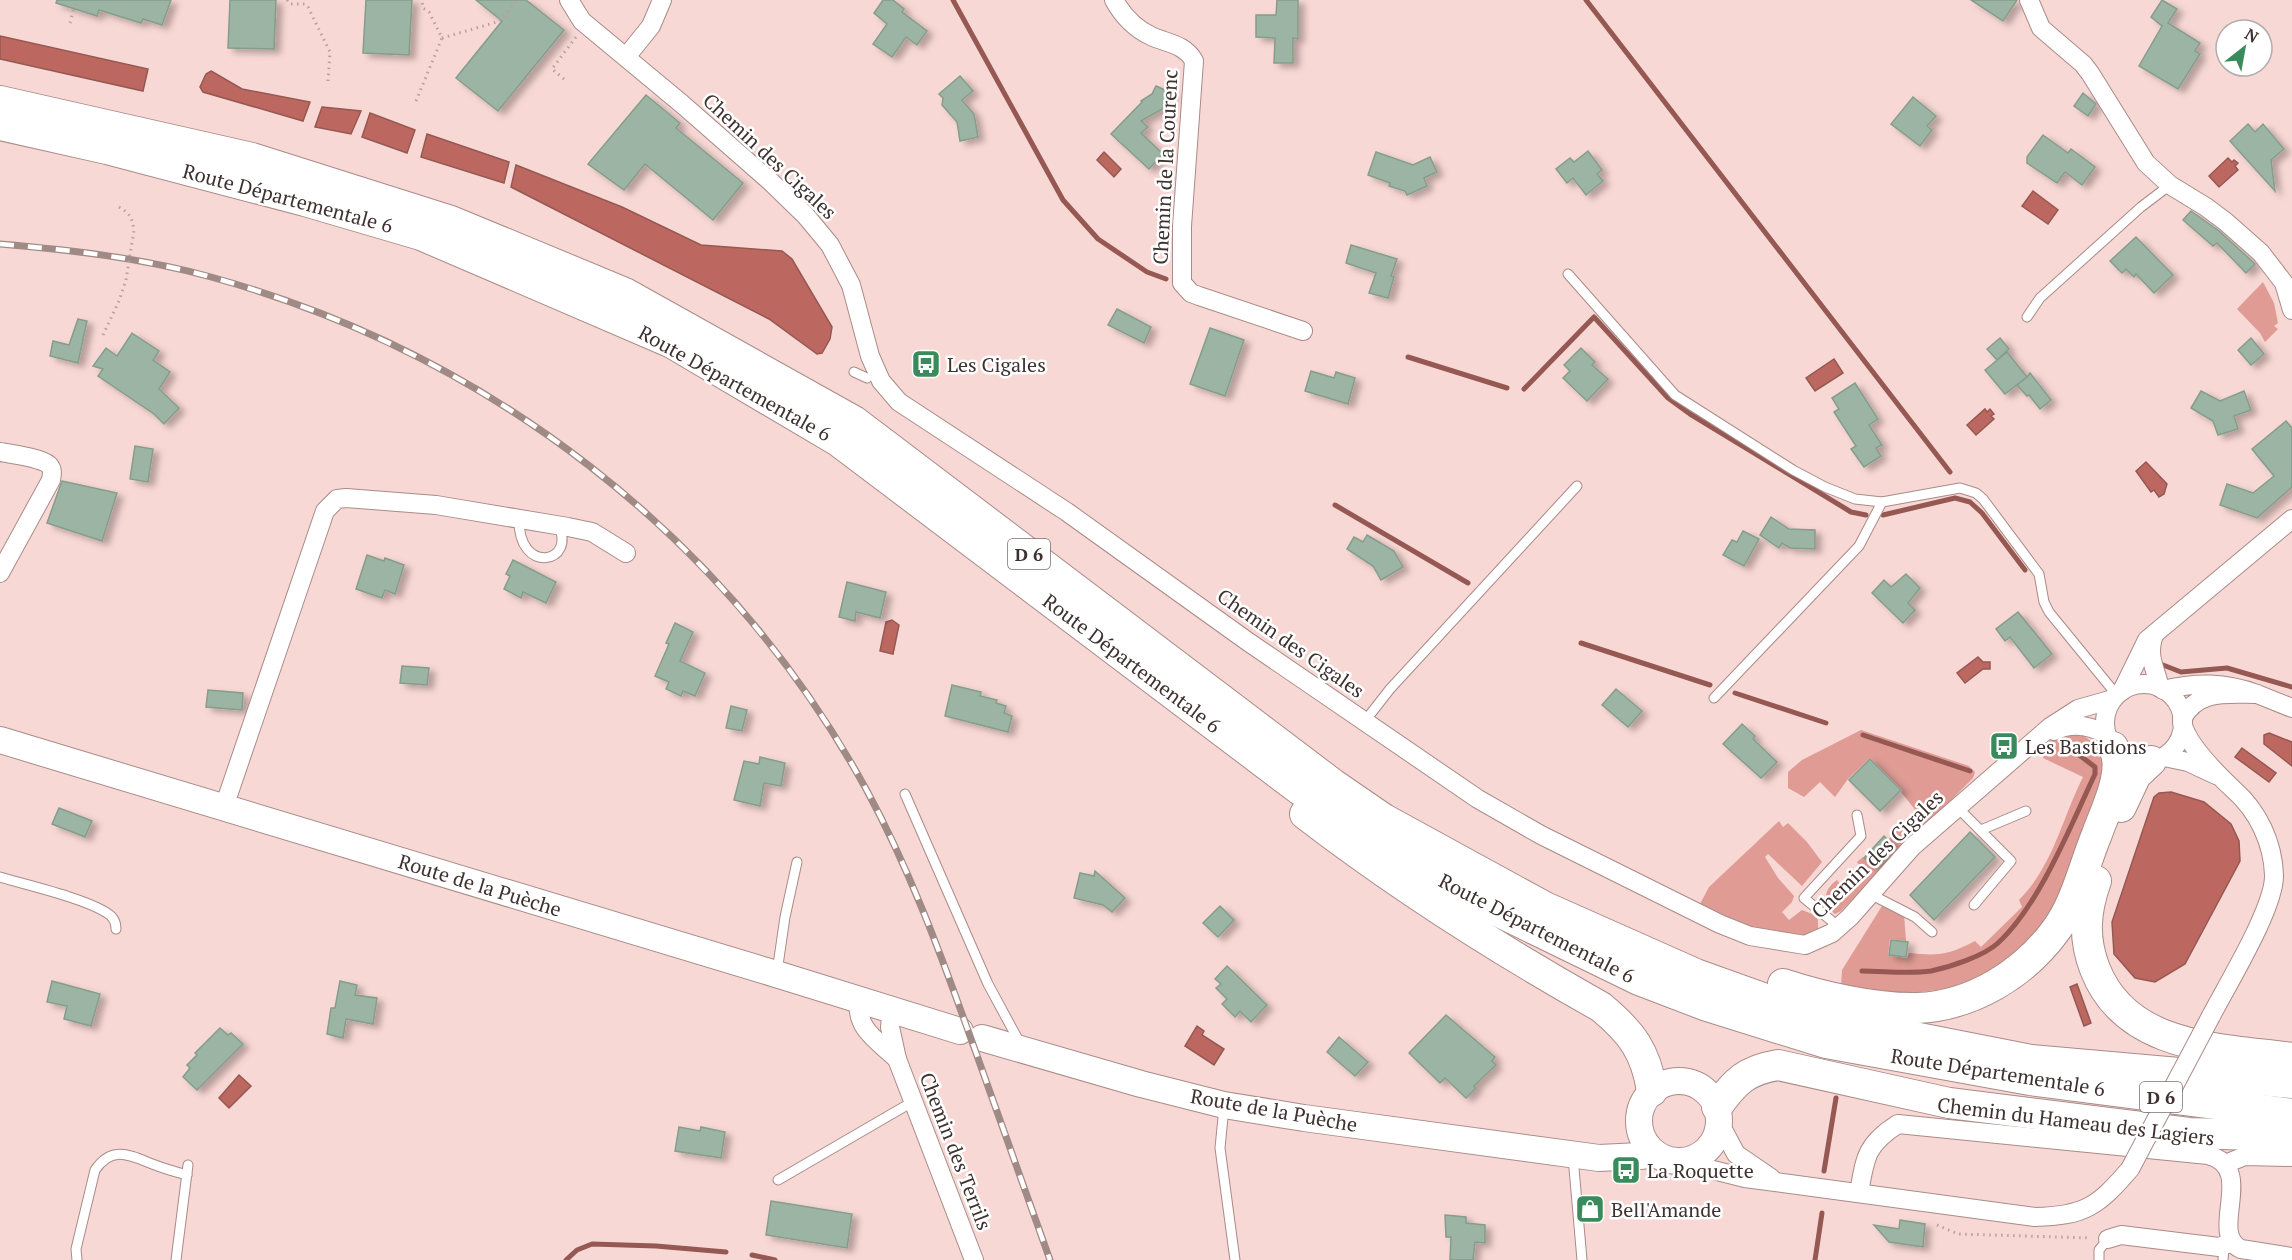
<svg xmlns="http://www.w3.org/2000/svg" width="2292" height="1260" viewBox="0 0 2292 1260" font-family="'PT Serif',serif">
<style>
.green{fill:#df9b94}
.water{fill:#bc6860;stroke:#965852;stroke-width:1.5}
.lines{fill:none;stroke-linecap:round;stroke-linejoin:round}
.stream{stroke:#965852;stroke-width:5}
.building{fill:#9bb4a3;stroke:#859d8c;stroke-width:1.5;filter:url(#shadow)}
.service-casing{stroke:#a98b88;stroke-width:11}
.minor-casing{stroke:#a98b88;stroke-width:20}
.secondary-casing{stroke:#a98b88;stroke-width:28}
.trunk-casing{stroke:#a98b88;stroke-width:32}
.path{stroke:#baa09d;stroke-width:3;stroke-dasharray:1.5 4.5;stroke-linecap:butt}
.service{stroke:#fff;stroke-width:9}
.minor{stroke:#fff;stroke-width:18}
.secondary{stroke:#fff;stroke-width:26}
.trunk{stroke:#fff;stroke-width:30}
.rail-casing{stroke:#a08a86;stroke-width:7}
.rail{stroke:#fff;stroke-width:4.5;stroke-dasharray:14;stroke-linecap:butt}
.minor-bridge-casing{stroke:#a98b88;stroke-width:20;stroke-linecap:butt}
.path-bridge{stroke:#baa09d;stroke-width:3;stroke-dasharray:1.5 4.5;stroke-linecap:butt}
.minor-bridge{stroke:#fff;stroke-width:18}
.labels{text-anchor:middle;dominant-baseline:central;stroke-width:5;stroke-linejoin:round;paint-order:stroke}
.shield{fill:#fff;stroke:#78706e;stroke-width:1.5}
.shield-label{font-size:18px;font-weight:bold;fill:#3e3230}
.street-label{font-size:20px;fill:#3e3230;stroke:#fff}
.poi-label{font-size:20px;fill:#3e3230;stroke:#fff;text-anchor:start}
</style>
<defs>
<filter id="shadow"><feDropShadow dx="6" dy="4" stdDeviation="3" flood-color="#0004"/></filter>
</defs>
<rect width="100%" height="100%" fill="#f8d8d4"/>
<!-- green -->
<g class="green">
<polygon points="2263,282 2274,303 2278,323 2274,326 2278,329 2265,342 2260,333 2237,309"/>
<path d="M1861,730l108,36 6,6 -2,6 -132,133 -6,3c-13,-11 -12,-24 2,-34l7,9 20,-16 -7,-11 6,-5 14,12 20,-21 -8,-9 27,-28 -15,-19 1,-2 -32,-32 -22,21 -13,18 -15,-15 -16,15 -16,-9v-16l14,-12z"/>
<path d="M2063,731l21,5 21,15 5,19 -53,131 -15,27 -28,28 -39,25 -22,7 -33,4h-39l-40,-6 1,-16 40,-64 22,9 2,26 -16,-2 -2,16 19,3 2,-5c30,3 39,2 66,-12l6,6 41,-40 -3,-7c34,-34 43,-81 64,-123l-40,-19 4,-15z"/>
<polygon points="1779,821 1783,827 1788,823 1807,842 1822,862 1802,886 1768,854 1765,857 1778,878 1794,896 1792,902 1782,912 1789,920 1802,910 1815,915 1818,920 1818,930 1806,938 1755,930 1700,904 1709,887"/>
</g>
<!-- water -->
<g class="water">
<polygon points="0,36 148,69 143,91 0,59"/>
<polygon points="211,71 242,89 310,102 303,121 203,92 200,87 206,74"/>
<polygon points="322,107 361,111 351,134 315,127"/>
<polygon points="370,113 415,130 407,153 362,137"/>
<polygon points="427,134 509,162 504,183 421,157"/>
<polygon points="1104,152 1121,169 1114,177 1097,160"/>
<polygon points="2228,158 2232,162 2234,160 2238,163 2235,166 2238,170 2219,187 2209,176"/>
<polygon points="516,165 622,207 701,245 782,251 792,259 832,327 830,339 822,353 817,354 769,319 511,187"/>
<polygon points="2033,191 2058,210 2048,224 2022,206"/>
<polygon points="1834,359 1843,373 1815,391 1806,378"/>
<polygon points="1985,409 1987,412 1990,409 1994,414 1991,416 1994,419 1976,435 1967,425"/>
<polygon points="2146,462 2167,484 2164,494 2159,497 2154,490 2151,492 2136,471"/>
<polygon points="892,620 899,625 893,654 880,651 886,622"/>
<polygon points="1978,657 1983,662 1990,662 1990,669 1983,669 1965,683 1957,673"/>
<polygon points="2269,733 2292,742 2292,766 2264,744 2264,735"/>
<polygon points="2242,748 2276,773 2269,782 2235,757"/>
<polygon points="2171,792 2204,802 2231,824 2239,841 2240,861 2185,964 2155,982 2135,978 2114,954 2112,922 2154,797 2159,793"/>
<polygon points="2077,984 2091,1023 2084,1026 2070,987"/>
<polygon points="1197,1026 1204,1031 1202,1035 1224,1049 1214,1065 1185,1046"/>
<polygon points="239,1075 251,1086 229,1108 219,1098"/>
</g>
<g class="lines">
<!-- stream -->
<g class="stream">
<polyline points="953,0 1063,200 1098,239 1147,272 1166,279"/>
<polyline points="1586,0 1950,472"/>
<polyline points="1408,357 1507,388"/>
<polyline points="1524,389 1594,317 1668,398 1690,414 1851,512 1866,515"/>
<polyline points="1335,505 1468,583"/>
<polyline points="1883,515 1955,498 1970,502 1982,513 2025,570"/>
<polyline points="1581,643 1710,685"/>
<polyline points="2163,665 2181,672 2227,668 2292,687"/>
<polyline points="1735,693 1826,723"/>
<polyline points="1863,735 1970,771"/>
<path d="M1862,971c22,0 47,3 69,0 19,-4 53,-15 67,-28 41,-37 73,-118 97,-169v-7l-29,-22"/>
<polyline points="1824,1171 1836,1098"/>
<polyline points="752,1255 775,1260"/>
<polyline points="566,1260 577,1250 592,1244 656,1246 726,1252"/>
<polyline points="1815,1260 1822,1213"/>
</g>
</g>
<!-- building -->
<g class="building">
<polygon points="57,0 171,0 162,25 143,19 141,23 99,10 97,16 56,3"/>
<polygon points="230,0 276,0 274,49 228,48"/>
<polygon points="366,0 412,0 409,55 363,53"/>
<polygon points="476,0 526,0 564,30 498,111 456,78 502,21"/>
<polygon points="883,0 893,0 904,9 902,12 927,31 917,45 906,37 892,57 873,44 887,24 874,13"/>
<polygon points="1277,0 1298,0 1298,39 1293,38 1293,63 1274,63 1275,38 1256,37 1256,15 1276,15"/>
<polygon points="1971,0 2017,0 2003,21"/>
<polygon points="2162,0 2177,9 2168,23 2200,43 2195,51 2200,54 2178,89 2139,66 2162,26 2151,17"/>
<polygon points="960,76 973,91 962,100 974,114 978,137 960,141 957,122 942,105 943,98 939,94"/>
<polygon points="1156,86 1172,93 1166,107 1141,121 1148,127 1141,133 1163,154 1149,169 1111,134 1142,102 1141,101 1152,94"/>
<polygon points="2083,93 2096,104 2088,116 2074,106"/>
<polygon points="646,95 680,123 676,128 743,183 713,220 645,164 624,190 588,164"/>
<polygon points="1913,97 1936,116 1927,126 1932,130 1920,146 1891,124"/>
<polygon points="2248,124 2255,132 2263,124 2284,149 2271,160 2275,191 2230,141"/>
<polygon points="2043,135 2068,153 2071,149 2095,167 2082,185 2065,172 2057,183 2027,163 2027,157"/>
<polygon points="1588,151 1602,170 1597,174 1603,181 1586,195 1573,178 1567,183 1556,169 1570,158 1574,162"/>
<polygon points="1376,152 1413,165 1430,157 1437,172 1424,178 1427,186 1407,195 1405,191 1389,186 1390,183 1368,175"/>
<polygon points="2191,211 2219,231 2255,264 2246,273 2217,243 2213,246 2183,220"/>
<polygon points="2136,237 2173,275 2154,293 2136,274 2134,277 2126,269 2122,273 2110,261"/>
<polygon points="1351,245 1397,259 1391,276 1394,277 1388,298 1369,293 1376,273 1346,263"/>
<polygon points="1117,309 1151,327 1144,343 1108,325"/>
<polygon points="78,319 87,321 78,363 50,356 53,341 69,345"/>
<polygon points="1210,328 1244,340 1225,396 1190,384"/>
<polygon points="132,333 159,351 153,360 170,372 159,389 179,408 164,424 154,414 98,376 103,369 93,366 106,348 117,356"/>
<polygon points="2000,338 2009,349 1997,360 1987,349"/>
<polygon points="2251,338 2264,354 2251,365 2238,350"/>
<polygon points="1581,348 1595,362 1592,365 1608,379 1587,401 1563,378 1570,371 1564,365"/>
<polygon points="2007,352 2027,377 2030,373 2051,400 2040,409 2029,395 2027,396 2017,385 2027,377 2005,394 1985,370"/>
<polygon points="1311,371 1334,378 1336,372 1355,378 1348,404 1305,391"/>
<polygon points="1855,383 1878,419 1869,425 1882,445 1876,448 1881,456 1864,467 1851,449 1856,446 1834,412 1839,409 1832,398"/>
<polygon points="2201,391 2220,401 2244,391 2251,410 2234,416 2238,429 2218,435 2213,421 2191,408"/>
<polygon points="2286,421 2292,428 2292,487 2257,518 2220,505 2227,484 2253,493 2274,476 2252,449"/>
<polygon points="135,446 153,449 148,482 130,479"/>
<polygon points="62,481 117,493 102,541 47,523"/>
<polygon points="1771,517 1789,529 1815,530 1815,549 1790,548 1782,543 1779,548 1760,535"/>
<polygon points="1743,531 1759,539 1744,566 1723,555 1732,540 1737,542"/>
<polygon points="1367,535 1394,551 1403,567 1381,580 1373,566 1347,549 1354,537 1363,542"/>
<polygon points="367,555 384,561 385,558 404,565 395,594 385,590 382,598 356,589"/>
<polygon points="513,560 556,582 546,603 523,592 521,598 504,589 510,576 506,574"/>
<polygon points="1906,574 1920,588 1908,603 1915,610 1903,623 1872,593 1884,580 1891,587"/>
<polygon points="847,582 886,592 880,618 856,612 855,621 839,617"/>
<polygon points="2018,612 2052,654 2034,668 2010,637 2005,641 1996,629"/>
<polygon points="675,623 693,632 680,661 705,673 695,696 683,691 681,696 666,689 669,682 655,676 669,644 666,643"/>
<polygon points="402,666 429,668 427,685 400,683"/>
<polygon points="952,685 981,692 980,696 997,700 996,703 1006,706 1004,713 1012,716 1008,732 945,716"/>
<polygon points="1616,689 1642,711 1628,727 1602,705"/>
<polygon points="208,690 243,693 242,710 206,707"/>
<polygon points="731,706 747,710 742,731 726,728"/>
<polygon points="1742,724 1755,736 1753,739 1777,762 1761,778 1723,744"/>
<polygon points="760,757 785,763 781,786 764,783 760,806 734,800 744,761 759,764"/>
<polygon points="1870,759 1901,790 1880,811 1849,780"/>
<polygon points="59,808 92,821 85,837 52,824"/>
<polygon points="1970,832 1995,857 1934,920 1910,895"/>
<polygon points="1884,836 1896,848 1877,868 1864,858"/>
<polygon points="1095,871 1125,898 1112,912 1103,905 1074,898 1080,873 1094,876"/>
<polygon points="1220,906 1234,920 1218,937 1203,923"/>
<polygon points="1891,940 1908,942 1906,957 1889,955"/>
<polygon points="1227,966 1267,1005 1251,1022 1240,1011 1235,1017 1222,1004 1227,999 1216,988 1221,984 1215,979"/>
<polygon points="52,981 100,994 91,1026 64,1019 67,1006 47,1002"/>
<polygon points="340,981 357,985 355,995 377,998 373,1024 346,1019 343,1038 327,1034 331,1008 335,1008"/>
<polygon points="1446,1015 1495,1057 1492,1061 1496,1065 1474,1086 1476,1088 1466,1098 1445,1078 1440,1083 1409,1053"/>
<polygon points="220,1028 228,1035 231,1033 243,1044 197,1090 183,1077 190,1068 187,1065 197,1055 195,1053"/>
<polygon points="1339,1037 1368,1062 1355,1076 1327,1052"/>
<polygon points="679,1127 700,1131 701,1127 725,1132 721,1158 675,1151"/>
<polygon points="771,1201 852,1214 847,1248 766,1235"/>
<polygon points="1445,1215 1466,1217 1466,1223 1485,1225 1485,1243 1475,1242 1473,1260 1450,1260 1451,1237 1446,1237"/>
<polygon points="1900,1220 1925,1224 1923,1247 1889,1242 1874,1225 1899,1229"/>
</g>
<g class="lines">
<!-- service casing -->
<g class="service-casing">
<g id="service">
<polyline points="1568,274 1675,395 1793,470 1825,487 1855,499 1882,502 1960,488 1976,493 1983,499 2039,574 2044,602 2049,612 2111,688 2115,697"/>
<polyline points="2027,317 2040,298 2141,207 2170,185"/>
<polyline points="854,372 867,378"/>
<path d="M519,519c-1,57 59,44 39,6"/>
<polyline points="1714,698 1859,546 1882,502"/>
<polyline points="1365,721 1390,689 1577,486"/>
<polyline points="905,794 988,984 1021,1045"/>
<polyline points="1958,808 2011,861 1974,905"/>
<polyline points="1981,830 2026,811"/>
<path d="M0,877c26,8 93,23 111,39 4,4 5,8 5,13"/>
<polyline points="1870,894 1915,917 1932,932"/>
<polyline points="1839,927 1804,898 1861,836 1857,815"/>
<polyline points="777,972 785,917 797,862"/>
<polyline points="1224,1107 1220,1148 1235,1260"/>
<polyline points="1573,1157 1582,1260"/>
<polyline points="778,1180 914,1101"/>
<path d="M77,1260l-1,-11 19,-79c18,-26 36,-14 60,-5 10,4 21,7 32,10"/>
<polyline points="176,1260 188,1165"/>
<polyline points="2099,1260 2099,1250 2108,1239"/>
<polyline points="2223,1260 2224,1247"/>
</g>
</g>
<!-- minor casing -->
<g class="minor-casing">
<g id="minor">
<polyline points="569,0 582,21 682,104 771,182 806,216 830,245 851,285 870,356 881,381 899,402 1067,512 1247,641 1478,799 1541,835 1720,924 1750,936 1805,945 1832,933 1850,917 1912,847 2050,727 2078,709 2113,699"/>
<path d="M1114,0c9,16 20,28 37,36 15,7 34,8 43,25l-12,165v57l9,10 8,3 104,35"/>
<polyline points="2029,0 2041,28 2083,64 2090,73 2146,163 2170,185 2206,207 2226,222 2261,253 2284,283 2292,310"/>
<polyline points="626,57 651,26 662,0"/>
<path d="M0,452c12,2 41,6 49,13 4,4 3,10 2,15l-51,93"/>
<path d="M2154,635c-8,21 2,34 6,53"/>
<circle cx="2144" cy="723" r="39"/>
<path d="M2163,690c33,-8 62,-8 94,4 -30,0 -59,-5 -75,25"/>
<polyline points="2122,691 2147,640 2292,519"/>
<polyline points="2257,694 2292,708"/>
<path d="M2182,722c5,23 35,52 52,68 24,21 39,53 40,85 1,32 -47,110 -63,141"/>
<path d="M2054,731c18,-9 36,-6 53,4"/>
<polyline points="2164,757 2188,762 2216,775"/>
<polyline points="224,807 325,511 337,499 346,498 436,505 568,527 592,532 626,553"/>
<path d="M859,999c-4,30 18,41 38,60l-7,-32 2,-17"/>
<polyline points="897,1059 974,1260"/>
<polyline points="1720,1124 1736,1154 1771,1178"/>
<path d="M1693,1159l8,8 44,11 290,39c50,-1 63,-11 95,-48"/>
<polyline points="2225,1164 2245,1156 2292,1157"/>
<path d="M1859,1193c6,-35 7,-49 39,-69l310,31c50,13 -1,78 33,94l51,8"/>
<polyline points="2108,1239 2121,1235 2219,1247 2232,1242"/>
</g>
</g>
<!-- secondary casing -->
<g class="secondary-casing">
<g id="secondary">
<polyline points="0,740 776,974 960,1031"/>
<polyline points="982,1038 1141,1084 1224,1105 1304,1118 1599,1158 1640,1156 1656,1154"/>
<circle cx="1679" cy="1121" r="40"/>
</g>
</g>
<!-- trunk casing -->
<g class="trunk-casing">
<g id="trunk">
<polyline points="0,101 252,158 451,221 625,293 854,421 1333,784 1384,819 1545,907 1696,974 1788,1007 1868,1028 2031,1060 2292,1083"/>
<polyline points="0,125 107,149 305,201 421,235 672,343 838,441 1300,790 1460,893 1639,980 1707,1006 1826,1043 2030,1080 2292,1114"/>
<polyline points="2121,807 2136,775 2151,761"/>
<path d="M1305,814c95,73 191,134 296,193 30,25 45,44 51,84"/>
<path d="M2096,881c-11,31 -13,57 -1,88 31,80 124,79 197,89"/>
<path d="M1783,984c40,13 92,25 134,24 55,-2 107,-34 139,-78 20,-27 28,-65 41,-96 8,-23 30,-65 16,-87"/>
<path d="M1717,1107c18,-26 30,-37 61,-42l171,38 240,30 103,3"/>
</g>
</g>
<!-- path -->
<g class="path">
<polyline points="287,0 290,4 305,4 308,7 330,52 328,81"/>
<polyline points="70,23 76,0"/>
<polyline points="442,38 497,22 503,18 517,0"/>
<polyline points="564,79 552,69 576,37"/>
<polyline points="416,101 442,38 429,12 423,8 422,0"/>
<path d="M119,207c11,6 13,11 15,23"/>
<polyline points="103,335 119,301 126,280"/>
<polyline points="1937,1225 1958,1234 2091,1238"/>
</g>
<!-- service -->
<use href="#service" class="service"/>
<!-- minor -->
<use href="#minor" class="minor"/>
<!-- secondary -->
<use href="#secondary" class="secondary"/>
<!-- trunk -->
<use href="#trunk" class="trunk"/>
<!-- rail casing -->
<g class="rail-casing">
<path id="rail" d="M0,244c71,6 142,14 211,33 277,76 516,259 655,512 43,79 74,163 104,247 27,75 53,149 80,224"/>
</g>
<!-- rail -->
<use href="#rail" class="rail"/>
<!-- minor-bridge casing -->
<g class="minor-bridge-casing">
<polyline id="minor-bridge" points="2130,1169 2211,1016"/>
</g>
<!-- path-bridge -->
<polyline class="path-bridge" points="126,280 134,230"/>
<!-- minor-bridge -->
<use href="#minor-bridge" class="minor-bridge"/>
</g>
<!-- icons -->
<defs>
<g id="bus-square" transform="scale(1.5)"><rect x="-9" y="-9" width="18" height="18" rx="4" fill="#3a8b5b" stroke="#fff"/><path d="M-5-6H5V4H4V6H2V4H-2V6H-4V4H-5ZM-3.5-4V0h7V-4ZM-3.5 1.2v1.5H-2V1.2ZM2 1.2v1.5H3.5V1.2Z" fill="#fff"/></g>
<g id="shop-square" transform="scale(1.5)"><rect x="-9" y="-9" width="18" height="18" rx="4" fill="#3a8b5b" stroke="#fff"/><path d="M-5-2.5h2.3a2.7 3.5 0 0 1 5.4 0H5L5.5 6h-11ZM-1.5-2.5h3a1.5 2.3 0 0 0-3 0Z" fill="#fff"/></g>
</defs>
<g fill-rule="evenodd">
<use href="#bus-square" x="926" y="364"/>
<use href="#bus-square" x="2004" y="746"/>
<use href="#bus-square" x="1626" y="1170"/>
<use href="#shop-square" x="1590" y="1209"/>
</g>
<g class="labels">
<!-- shield labels -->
<g class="shield">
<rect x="1008" y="539" width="42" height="30" rx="4.5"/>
<rect x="2140" y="1082" width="42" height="30" rx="4.5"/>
</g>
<g class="shield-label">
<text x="1029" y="554">D 6</text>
<text x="2161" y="1097">D 6</text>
</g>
<!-- street labels -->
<g class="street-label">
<text transform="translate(770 156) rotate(43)">Chemin des Cigales</text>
<text transform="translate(1165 167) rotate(-87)">Chemin de la Courenc</text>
<text transform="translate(288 198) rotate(15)">Route Départementale 6</text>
<text transform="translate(735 383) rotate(29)">Route Départementale 6</text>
<text transform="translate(1291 643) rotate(35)">Chemin des Cigales</text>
<text transform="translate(1132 663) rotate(37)">Route Départementale 6</text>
<text transform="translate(1877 854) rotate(-44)">Chemin des Cigales</text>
<text transform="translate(480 885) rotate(17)">Route de la Puèche</text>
<text transform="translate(1537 928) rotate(27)">Route Départementale 6</text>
<text transform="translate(1998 1072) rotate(9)">Route Départementale 6</text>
<text transform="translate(1274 1110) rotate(10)">Route de la Puèche</text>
<text transform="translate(2076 1121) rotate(7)">Chemin du Hameau des Lagiers</text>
<text transform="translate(956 1151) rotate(69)">Chemin des Terrils</text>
</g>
<!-- poi labels -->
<g class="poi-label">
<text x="947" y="364">Les Cigales</text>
<text x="2025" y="746">Les Bastidons</text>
<text x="1647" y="1170">La Roquette</text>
<text x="1611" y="1209">Bell'Amande</text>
</g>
</g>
<!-- north arrow -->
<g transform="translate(2244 48) rotate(31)"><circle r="28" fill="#ffffff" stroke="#b2adac" stroke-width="1.5"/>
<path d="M0-4.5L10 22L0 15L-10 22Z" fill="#3a8b5b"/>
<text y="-9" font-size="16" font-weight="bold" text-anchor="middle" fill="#3e3230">N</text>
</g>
</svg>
